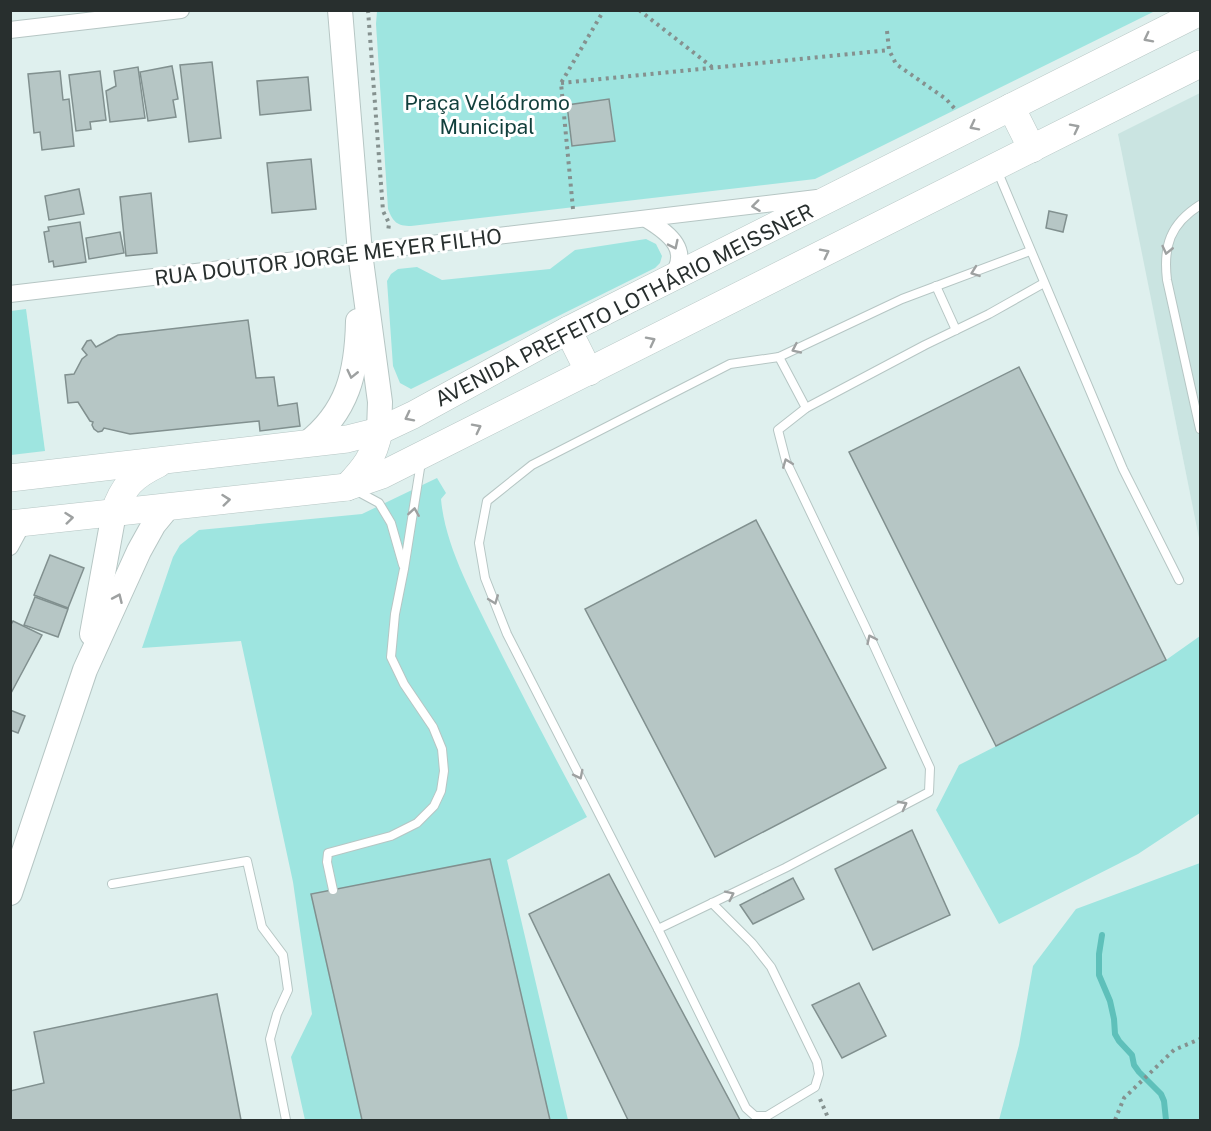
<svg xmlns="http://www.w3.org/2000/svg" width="1211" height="1131" viewBox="0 0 1211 1131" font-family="'Public Sans',sans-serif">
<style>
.built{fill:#cae4e1}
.green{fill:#9ee5e0}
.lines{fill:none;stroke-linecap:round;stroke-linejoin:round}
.stream{stroke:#5ec0ba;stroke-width:6}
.building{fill:#b6c6c5;stroke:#81908f;stroke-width:1.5}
.lane-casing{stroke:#b6c6c4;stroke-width:10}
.street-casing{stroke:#b6c6c4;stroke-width:18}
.secondary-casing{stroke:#b6c6c4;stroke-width:26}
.primary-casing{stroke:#b6c6c4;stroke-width:28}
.path{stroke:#85918f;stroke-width:4;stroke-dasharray:3 4.5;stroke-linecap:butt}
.lane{stroke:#fff;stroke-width:8}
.street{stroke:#fff;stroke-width:16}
.secondary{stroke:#fff;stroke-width:24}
.primary{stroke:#fff;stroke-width:27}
.oneway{stroke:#9ea1a1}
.labels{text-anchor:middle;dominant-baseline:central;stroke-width:6;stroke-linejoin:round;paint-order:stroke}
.park-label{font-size:21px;fill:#113f3c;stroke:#fff}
.street-label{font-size:21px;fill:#282f2e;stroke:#fff}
</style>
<rect width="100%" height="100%" fill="#dff0ee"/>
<!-- built -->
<polygon class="built" points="1200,93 1200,543 1118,134"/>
<!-- green -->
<g class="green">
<path d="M377,11h778l-340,168 -404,47c-14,0 -18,-4 -23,-17l-12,-185z"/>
<polygon points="646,239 656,244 662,256 660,263 655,268 411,389 400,383 393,366 387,281 391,274 398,269 417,267 442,280 550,269 575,250"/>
<polygon points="26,309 45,451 11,455 11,311"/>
<path d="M437,478l9,15 -5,6c4,47 32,97 53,140 30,60 61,119 93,178l-80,43 61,260h-263l-14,-63 21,-43 -19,-132 -52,-241 -99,7 31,-91 7,-12 19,-15 163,-16z"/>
<polygon points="1200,636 1200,813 1138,854 999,924 936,810 959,765 1166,660"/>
<polygon points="1200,863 1200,1120 999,1120 1019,1045 1033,966 1076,909"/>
</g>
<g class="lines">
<!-- stream -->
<polyline class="stream" points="1102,935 1099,954 1099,975 1110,1001 1114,1019 1115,1034 1119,1041 1132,1055 1134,1065 1139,1072 1161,1094 1164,1101 1166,1120"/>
</g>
<!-- building -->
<g class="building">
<polygon points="212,62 221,138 189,142 180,65"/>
<polygon points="172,66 178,99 173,100 176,117 148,121 140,72"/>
<polygon points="138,67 145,118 110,122 106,91 116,86 114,71"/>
<polygon points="60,71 63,100 69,99 74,146 42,150 40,132 34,133 28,74"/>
<polygon points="100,71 106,120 90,122 91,129 76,131 69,75"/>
<polygon points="308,77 311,110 260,115 257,81"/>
<polygon points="609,99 615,141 572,146 567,105"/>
<polygon points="311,159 316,209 272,213 267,163"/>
<polygon points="79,189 84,214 49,220 45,196"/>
<polygon points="151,193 157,253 126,256 120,197"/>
<polygon points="1049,211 1067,215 1063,232 1046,228"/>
<polygon points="80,222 86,262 54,267 53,261 49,262 44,232 49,231 48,227"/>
<polygon points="120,232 124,253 89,259 86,238"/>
<polygon points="248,320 256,378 274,377 278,406 297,403 300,426 260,431 259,421 130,434 104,428 102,431 98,432 94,429 92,425 93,422 90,421 78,402 68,403 65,375 74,374 82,359 87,355 82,349 87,341 91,340 96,347 118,335"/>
<polygon points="1019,367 1166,660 996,746 849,452"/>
<polygon points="756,520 886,768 715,857 585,609"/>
<polygon points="50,555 84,568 68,608 34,595"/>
<polygon points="35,597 68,609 58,637 24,625"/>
<polygon points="13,621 42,635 10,695 10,626"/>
<polygon points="10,710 25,716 18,733 10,730"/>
<polygon points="912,830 950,915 873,950 835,869"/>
<polygon points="490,859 550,1120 362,1120 311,894"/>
<polygon points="609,874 740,1120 628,1120 529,914"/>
<polygon points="793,878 804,899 753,924 740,905"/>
<polygon points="859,983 886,1036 842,1058 812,1005"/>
<polygon points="217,994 241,1120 10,1120 10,1091 44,1083 34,1032"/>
</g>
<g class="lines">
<!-- lane casing -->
<g class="lane-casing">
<g id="lane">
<polyline points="997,170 1123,469 1179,580"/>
<path d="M1200,205c-30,19 -37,41 -33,75l33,149"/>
<polyline points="936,286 956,330"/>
<polyline points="779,357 806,408"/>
<polyline points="355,490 379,503 391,523 403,565"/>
<polyline points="112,884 247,861 262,927 283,955 288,990 277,1014 270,1039 286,1120"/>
<polyline points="333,890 327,862 328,853 391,836 417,823 434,806 441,791 444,771 442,749 433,727 404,684 391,657 395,614 404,569 421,462"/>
<polyline points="712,903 752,943 771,967 817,1062 819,1074 815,1087 767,1116 755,1116 746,1108 658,929 507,634 485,578 479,543 487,501 532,465 730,364 779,357 902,299 1030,251"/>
<polyline points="658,929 785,868 929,792 930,768 865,626 786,461 778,430 806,408 925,345 989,314 1044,283"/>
</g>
</g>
<!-- street casing -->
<g class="street-casing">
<g id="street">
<polyline points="10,30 181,10"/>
<path d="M646,219c23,14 47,32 24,59"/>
<polyline points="10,294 817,198"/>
<polyline points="10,547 23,523"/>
</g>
</g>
<!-- secondary casing -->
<g class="secondary-casing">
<g id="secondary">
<polyline points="340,10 360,253 380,402 379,431"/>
<path d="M306,444c42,-32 51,-72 52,-123"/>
<polyline points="92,634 114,513"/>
<polyline points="10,893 85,670 139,551 154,524 168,507"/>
</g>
</g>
<!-- primary casing -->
<g class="primary-casing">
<g id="primary">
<polyline points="1011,107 1032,149"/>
<polyline points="568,330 589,372"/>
<polyline points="10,478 347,439 379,431 413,415 568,330 1200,12"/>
<path d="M347,487c18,-19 27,-30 32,-56"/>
<path d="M114,513c9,-27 19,-37 44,-49"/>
<polyline points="10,524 347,487 382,475 1200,64"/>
</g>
</g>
<!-- path -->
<g class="path">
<polyline points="368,10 383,211 389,223 388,233"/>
<polyline points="639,10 712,67"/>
<polyline points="887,31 889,50 896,64 946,99 956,110"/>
<polyline points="561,83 889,50"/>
<polyline points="573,209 561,83 604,10"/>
<polyline points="820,1099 829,1120"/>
<polyline points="1115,1120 1124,1098 1174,1050 1200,1039"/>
</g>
<!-- lane -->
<use href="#lane" class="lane"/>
<!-- street -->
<use href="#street" class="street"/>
<!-- secondary -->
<use href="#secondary" class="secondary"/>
<!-- primary -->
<use href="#primary" class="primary"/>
</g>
<!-- one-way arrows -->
<defs><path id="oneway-chevron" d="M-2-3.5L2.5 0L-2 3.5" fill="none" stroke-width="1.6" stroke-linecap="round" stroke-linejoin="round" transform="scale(1.5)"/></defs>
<g class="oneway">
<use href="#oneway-chevron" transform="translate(1148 38) rotate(153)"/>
<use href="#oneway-chevron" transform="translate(974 126) rotate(153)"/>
<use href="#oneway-chevron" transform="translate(1075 128) rotate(-27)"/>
<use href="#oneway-chevron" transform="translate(756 206) rotate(173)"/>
<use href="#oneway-chevron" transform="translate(674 245) rotate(64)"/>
<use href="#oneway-chevron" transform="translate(1167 250) rotate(103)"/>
<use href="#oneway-chevron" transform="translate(825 253) rotate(-27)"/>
<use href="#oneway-chevron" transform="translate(975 272) rotate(160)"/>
<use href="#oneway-chevron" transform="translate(651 341) rotate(-27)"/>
<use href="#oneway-chevron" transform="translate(796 349) rotate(155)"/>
<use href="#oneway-chevron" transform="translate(352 374) rotate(103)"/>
<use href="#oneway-chevron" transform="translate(409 417) rotate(153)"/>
<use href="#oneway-chevron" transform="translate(477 428) rotate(-27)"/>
<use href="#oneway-chevron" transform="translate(787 463) rotate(-111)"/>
<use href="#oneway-chevron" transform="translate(226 500) rotate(-6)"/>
<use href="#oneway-chevron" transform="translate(414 512) rotate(-81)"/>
<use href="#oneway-chevron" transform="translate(69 518) rotate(-6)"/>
<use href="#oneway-chevron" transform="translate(118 598) rotate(-66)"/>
<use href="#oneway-chevron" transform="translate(494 600) rotate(69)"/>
<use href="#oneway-chevron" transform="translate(871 639) rotate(-115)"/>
<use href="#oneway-chevron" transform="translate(579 775) rotate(63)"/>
<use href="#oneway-chevron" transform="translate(903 805) rotate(-28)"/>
<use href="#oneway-chevron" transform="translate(730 895) rotate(-26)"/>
</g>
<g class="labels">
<!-- park labels -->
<g class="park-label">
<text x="487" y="102">Praça Velódromo<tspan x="487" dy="24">Municipal</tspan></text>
</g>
<!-- street labels -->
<g class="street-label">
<text transform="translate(328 257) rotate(-7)">RUA DOUTOR JORGE MEYER FILHO</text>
<text transform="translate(624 305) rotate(-27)">AVENIDA PREFEITO LOTHÁRIO MEISSNER</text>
</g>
</g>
<!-- border -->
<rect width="1211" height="1131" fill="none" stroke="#282f2e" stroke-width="24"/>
</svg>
